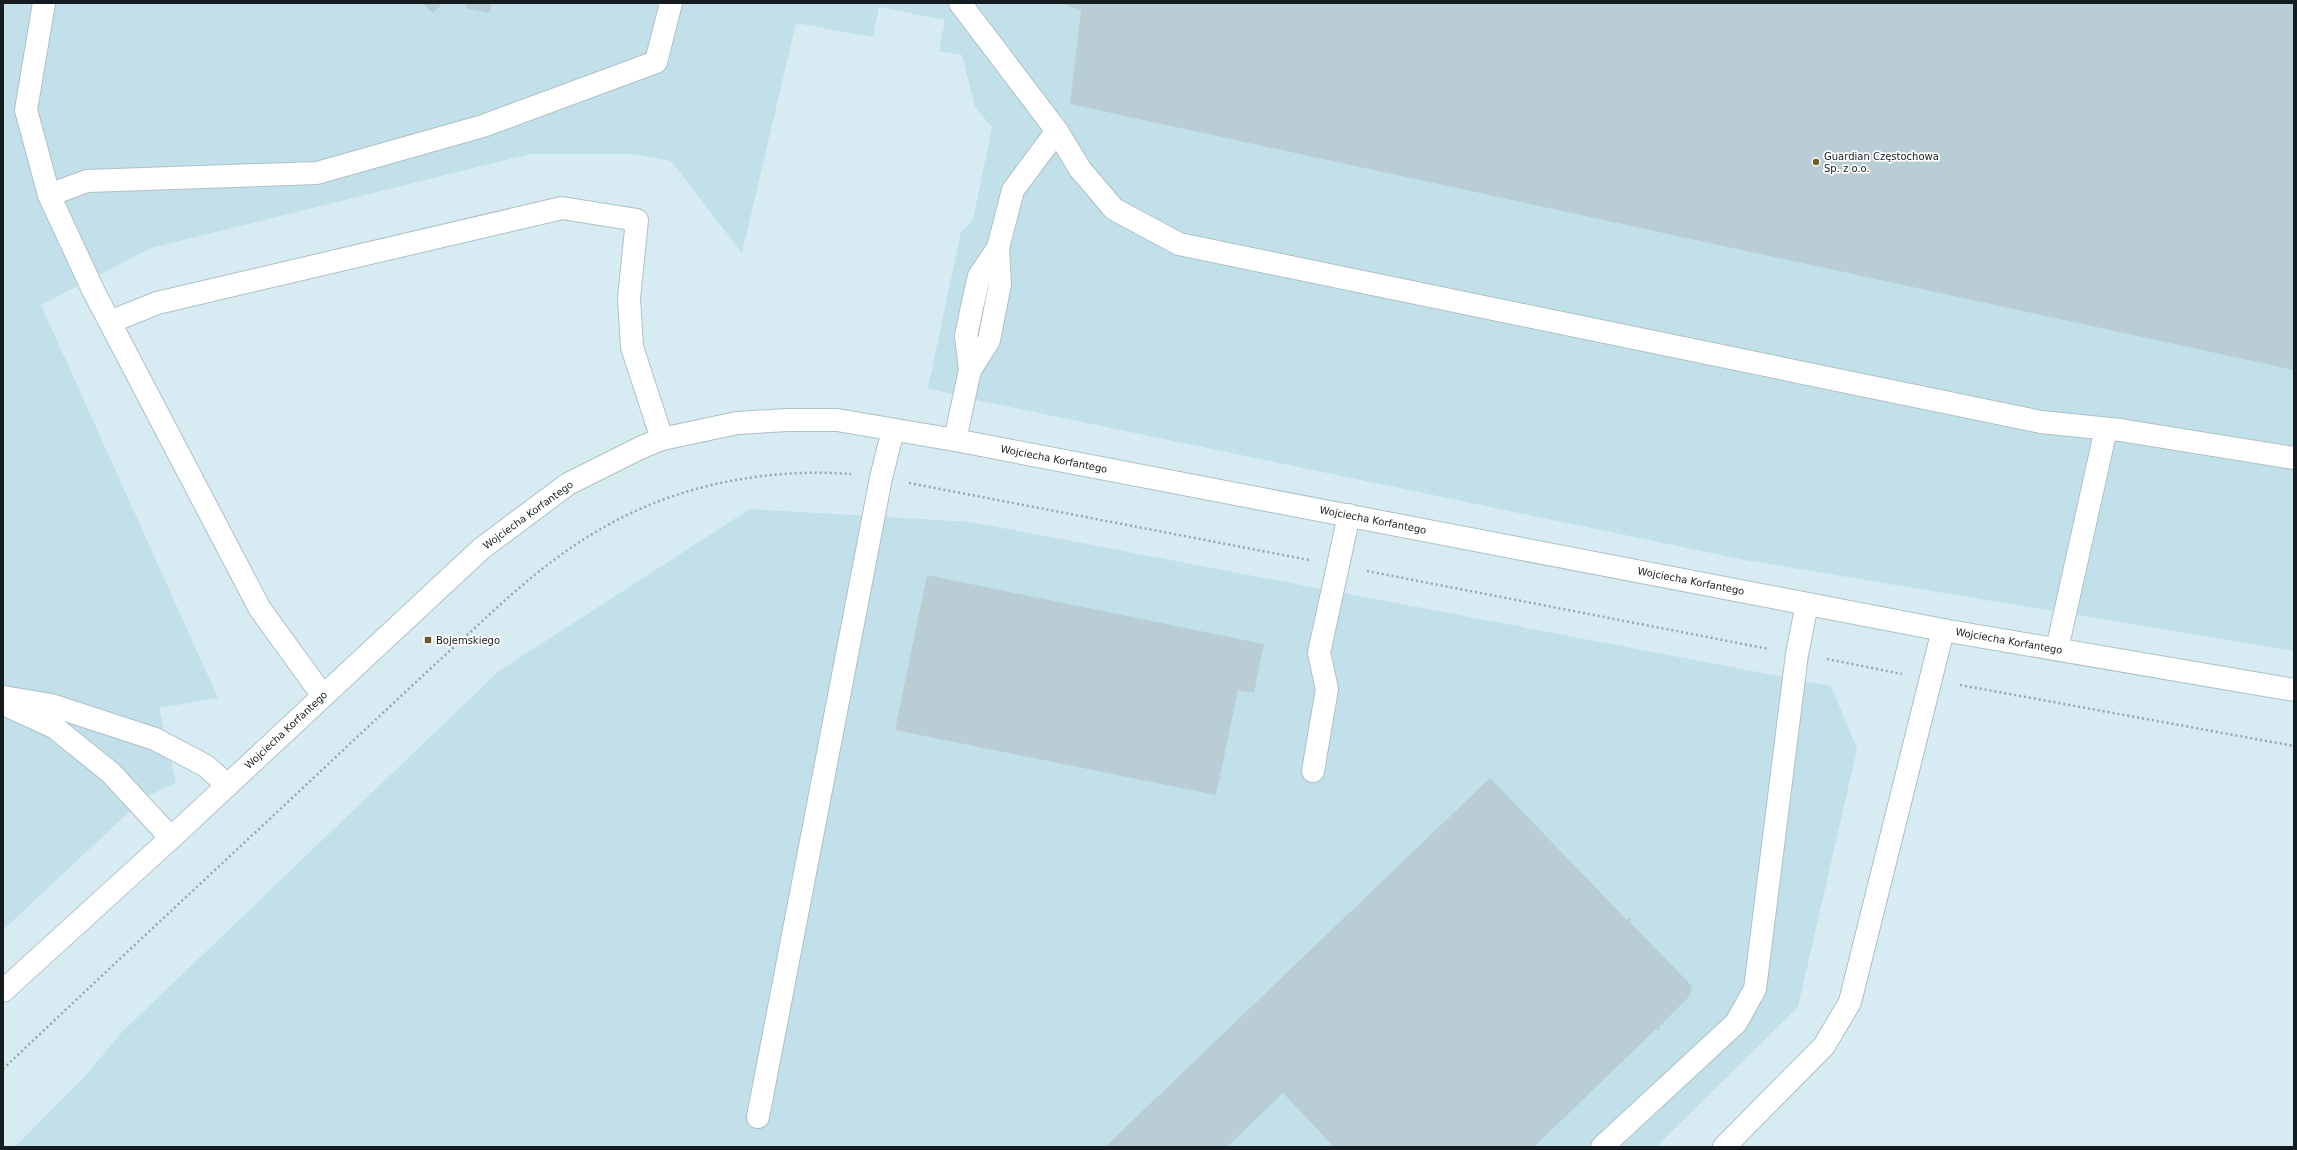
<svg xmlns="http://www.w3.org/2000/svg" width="2297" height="1150" viewBox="0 0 2297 1150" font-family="'DejaVu Sans',sans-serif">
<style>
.built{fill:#c2e0e9}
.building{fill:#b9cdd4}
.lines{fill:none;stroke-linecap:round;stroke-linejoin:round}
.minor-casing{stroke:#adc1c7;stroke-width:24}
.path{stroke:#96a7ac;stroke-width:2.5;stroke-dasharray:2 3;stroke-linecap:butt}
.minor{stroke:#fff;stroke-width:22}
.poi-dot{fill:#6c5e2b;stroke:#fff;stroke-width:1.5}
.labels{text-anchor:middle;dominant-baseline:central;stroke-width:3.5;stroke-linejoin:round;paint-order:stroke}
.poi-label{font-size:10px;fill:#151c1f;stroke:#fff;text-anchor:start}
.street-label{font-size:10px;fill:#151c1f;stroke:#fff}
</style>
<rect width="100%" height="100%" fill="#d6ebf2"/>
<!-- built -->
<g class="built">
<polygon points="3,3 2294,3 2294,651 1745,560 962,397 928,388 961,232 973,220 992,127 975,107 962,55 939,51 945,20 879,7 873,37 796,23 742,253 671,161 634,154 530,154 151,248 41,305 218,698 159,708 176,783 145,797 3,930"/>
<polygon points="750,509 971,522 1831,686 1857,749 1798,1007 1656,1147 15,1147 85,1076 123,1031 499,671"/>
</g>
<!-- building -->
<g class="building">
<polygon points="422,3 443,3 433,13"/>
<polygon points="464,3 492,3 490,13 468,9"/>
<polygon points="1060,3 2294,3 2294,370 1070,104 1081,10"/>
<polygon points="927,575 1264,644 1254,693 1238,690 1216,795 895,730"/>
<polygon points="1490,778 1627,920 1629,918 1632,920 1630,922 1689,983 1692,988 1690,996 1659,1027 1660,1029 1658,1031 1656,1029 1534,1147 1334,1147 1283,1093 1227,1147 1105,1147"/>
</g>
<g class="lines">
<!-- minor casing -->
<g class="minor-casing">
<g id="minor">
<polyline points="44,3 26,110 49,195 94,292 260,609 323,696"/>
<polyline points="960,3 1057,131 1080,169 1114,209 1179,244 2041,422 2120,430 2294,458"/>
<polyline points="49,195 87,181 317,173 483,126 656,62 671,3"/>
<polyline points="110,322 157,303 562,208 637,220 629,298 632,347 662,439"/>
<polyline points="970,370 989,340 1000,284 998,248 1013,190 1057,131"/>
<polyline points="955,440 970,370 966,336 972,307 979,276 998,248"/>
<polyline points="2057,649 2106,429"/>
<polyline points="3,697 51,705 155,739 206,766 227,785"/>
<polyline points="8,706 54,727 111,773 171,838"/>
<polyline points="1313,771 1327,689 1319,653 1349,515"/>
<polyline points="3,991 171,838 481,549 568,484 642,447 662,439 737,423 787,420 837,420 955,440 1943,630 2294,690"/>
<polyline points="758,1117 881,478 893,430"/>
<polyline points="1602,1147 1736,1023 1755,989 1797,654 1807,604"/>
<polyline points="1724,1147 1824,1046 1850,1002 1943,630"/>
</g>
</g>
<!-- path -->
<g class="path">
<polyline points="909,483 1309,560"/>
<polyline points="1367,571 1769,649"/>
<polyline points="1827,659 1902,674"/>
<polyline points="1960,685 2294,746"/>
<path d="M3,1069c117,-111 235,-220 352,-330 41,-38 81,-76 122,-113 45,-42 85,-77 140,-106 70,-37 156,-52 234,-46"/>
</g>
<!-- minor -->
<use href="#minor" class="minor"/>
</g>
<!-- markers -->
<g class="poi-dot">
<circle cx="1816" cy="162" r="4"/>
<rect x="424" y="636" width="8" height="8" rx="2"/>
</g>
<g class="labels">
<!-- poi labels -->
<g class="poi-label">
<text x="1824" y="156">Guardian Częstochowa<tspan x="1824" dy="12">Sp. z o.o.</tspan></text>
<text x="436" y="640">Bojemskiego</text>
</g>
<!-- street labels -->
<g class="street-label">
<text transform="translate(1054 459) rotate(11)">Wojciecha Korfantego</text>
<text transform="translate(528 515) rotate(-36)">Wojciecha Korfantego</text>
<text transform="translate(1373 520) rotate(11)">Wojciecha Korfantego</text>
<text transform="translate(1691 581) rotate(11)">Wojciecha Korfantego</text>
<text transform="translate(2009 641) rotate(10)">Wojciecha Korfantego</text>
<text transform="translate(286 730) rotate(-43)">Wojciecha Korfantego</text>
</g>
</g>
<!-- border -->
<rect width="2297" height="1150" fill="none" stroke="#151c1f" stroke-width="8"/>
</svg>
